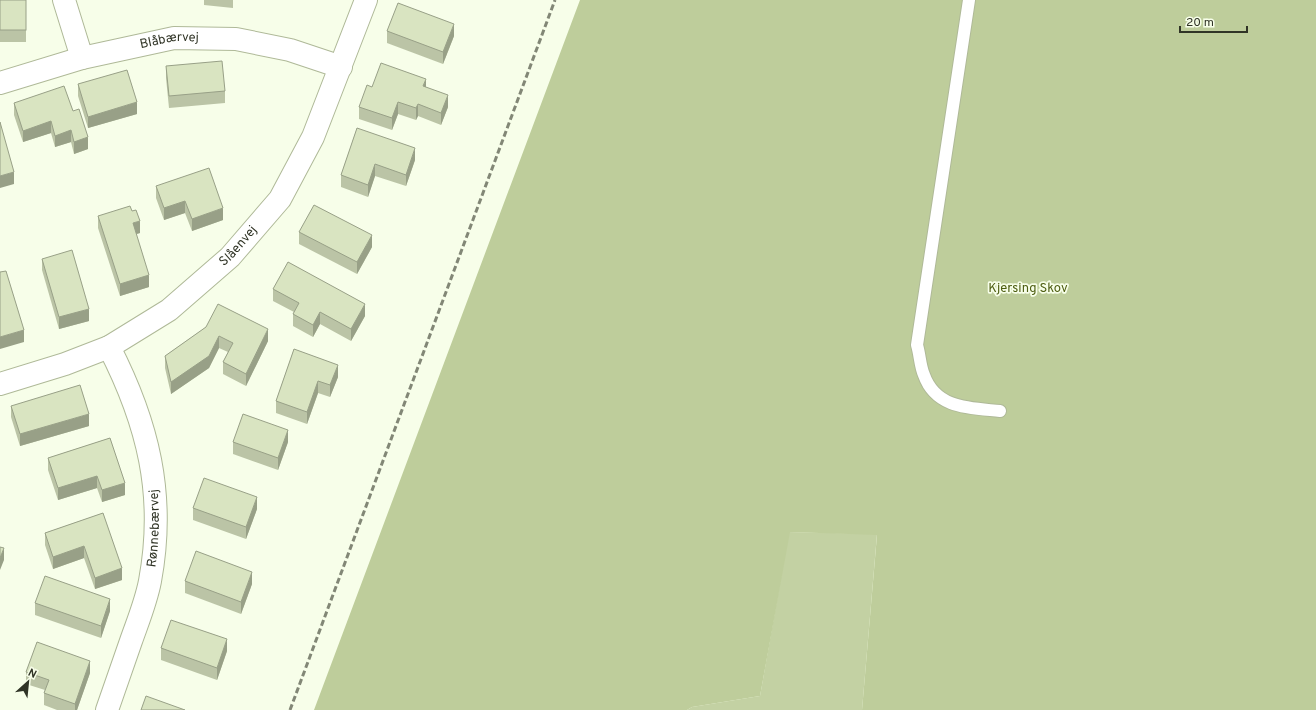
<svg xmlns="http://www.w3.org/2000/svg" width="1316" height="710" viewBox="0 0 1316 710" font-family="Overpass,sans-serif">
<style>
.green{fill:#c3d1a3}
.forest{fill:#becd9b}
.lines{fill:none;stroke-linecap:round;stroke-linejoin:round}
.lane-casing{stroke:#afb998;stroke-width:14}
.street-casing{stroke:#afb998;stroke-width:24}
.lane{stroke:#fff;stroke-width:12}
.street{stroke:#fff;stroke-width:22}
.rail{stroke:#828776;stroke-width:3;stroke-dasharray:6 3;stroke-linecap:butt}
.wall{fill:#bbc4a6}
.shaded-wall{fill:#98a087}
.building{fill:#d9e4c1;stroke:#98a087}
.labels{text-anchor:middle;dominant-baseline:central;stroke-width:3.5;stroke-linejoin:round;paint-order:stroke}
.street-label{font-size:13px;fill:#303426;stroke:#f7fee9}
.park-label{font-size:13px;fill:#4d5d11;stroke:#f7fee9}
</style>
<rect width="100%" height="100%" fill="#f7fee9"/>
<!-- green -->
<polygon class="green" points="789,532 877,534 862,710 687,710 692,707 760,696"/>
<!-- forest -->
<polygon class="forest" points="580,0 1316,0 1316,710 862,710 877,535 790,532 760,696 692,707 687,710 314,710"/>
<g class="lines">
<!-- lane casing -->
<g class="lane-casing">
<path id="lane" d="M969,0l-52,345c3,10 3,21 7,30 12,34 46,33 76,36"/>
</g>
<!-- street casing -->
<g class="street-casing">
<g id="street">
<polyline points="64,0 82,58"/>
<path id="s1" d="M0,83l82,-25 92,-20 62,1 54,11 51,17"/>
<path id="s2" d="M0,384l65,-20 44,-17 60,-37 61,-53 50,-58 33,-62 53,-137"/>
<path id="s3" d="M107,710c8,-23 16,-46 24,-69 7,-20 15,-39 19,-60 16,-86 -2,-158 -41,-234"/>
</g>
</g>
<!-- lane -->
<use href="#lane" class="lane"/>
<!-- street -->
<use href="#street" class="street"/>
<!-- rail -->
<polyline class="rail" points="290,710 555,0"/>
</g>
<!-- wall -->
<g class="wall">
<rect x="0" y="0" width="26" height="42"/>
<polygon points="204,0 233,0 233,8 204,5"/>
<polygon points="387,31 454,36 443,64 387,43"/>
<polygon points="166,66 225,91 225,103 169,108 166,78"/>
<polygon points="78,84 137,114 88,128 78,96"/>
<polygon points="372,87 426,87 448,107 441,125 418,116 416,120 398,114 392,130 359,119 359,107"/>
<polygon points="14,103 73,111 88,149 74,154 71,142 55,147 51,133 23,142 14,115"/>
<polygon points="357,128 415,160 406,186 375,176 368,197 341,187 341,175"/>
<polygon points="156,186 223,220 192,231 185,213 164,220 156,198"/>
<polygon points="98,216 140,233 136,234 149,287 120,296 98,228"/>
<polygon points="299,232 372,247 357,274 299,244"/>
<polygon points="42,259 89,321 59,329 42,270"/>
<polygon points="273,289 365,316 351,341 320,324 313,337 293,326 293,314 294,312 273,301"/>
<polygon points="206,327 268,341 246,386 223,374 223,362 228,352 219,348 209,368 171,394 165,368 165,356"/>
<polygon points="294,349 338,377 330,397 318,393 307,424 276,413 276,401"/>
<polygon points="11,406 89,426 20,446 11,417"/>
<polygon points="110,438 125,495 102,502 97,488 58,500 48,470 48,458"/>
<polygon points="233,442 288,442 278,470 233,454"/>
<polygon points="193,508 257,509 246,539 193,520"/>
<polygon points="103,513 122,580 95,589 84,558 53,569 45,545 45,533"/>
<polygon points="185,581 252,584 241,614 185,593"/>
<polygon points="35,603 110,611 101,638 35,615"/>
<polygon points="161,648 227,651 217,680 161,660"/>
<polygon points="26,672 90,673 77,710 57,710 44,705 44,693 45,690 26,684"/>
</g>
<!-- shaded-wall -->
<g class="shaded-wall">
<polygon points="454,24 454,36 443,64 443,52"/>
<polygon points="426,79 426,91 423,86"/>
<polygon points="448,95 448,107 441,125 441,113"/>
<polygon points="137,102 137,114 88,128 88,117"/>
<polygon points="398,102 398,114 392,130 392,118"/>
<polygon points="418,104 418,116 416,120 416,108"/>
<polygon points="51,121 51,133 23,142 23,131"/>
<polygon points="71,130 71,142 55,147 55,136"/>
<polygon points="88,137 88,149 74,154 74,142"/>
<polygon points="415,148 415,160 406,186 406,175"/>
<polygon points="375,164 375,176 368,197 368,185"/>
<polygon points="14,172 14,184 0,188 0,176"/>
<polygon points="185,201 185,213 164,220 164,208"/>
<polygon points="223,208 223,220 192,231 192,219"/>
<polygon points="140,221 140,233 133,235 133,223"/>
<polygon points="372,235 372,247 357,274 357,262"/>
<polygon points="149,275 149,287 120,296 120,284"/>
<polygon points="365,304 365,316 351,341 351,329"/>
<polygon points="89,309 89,321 59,329 59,317"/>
<polygon points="320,312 320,324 313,337 313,325"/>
<polygon points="268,329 268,341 246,386 246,374"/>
<polygon points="24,330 24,342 0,349 0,337"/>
<polygon points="219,336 219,348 209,368 171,394 171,382"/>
<polygon points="338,365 338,377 330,397 330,385"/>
<polygon points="318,381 318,393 307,424 307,412"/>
<polygon points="89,414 89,426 20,446 20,434"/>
<polygon points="288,430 288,442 278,470 278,458"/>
<polygon points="97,476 97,488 58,500 58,488"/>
<polygon points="125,483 125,495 102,502 102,490"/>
<polygon points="257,497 257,509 246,539 246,527"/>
<polygon points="84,546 84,558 53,569 53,557"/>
<polygon points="4,548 4,560 0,570 0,558"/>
<polygon points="122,568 122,580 95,589 95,578"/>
<polygon points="252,572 252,584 241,614 241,602"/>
<polygon points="110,599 110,611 101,638 101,626"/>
<polygon points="227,639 227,651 217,680 217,668"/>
<polygon points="90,661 90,673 77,710 75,710 75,704"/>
</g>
<!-- building -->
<g class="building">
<rect x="0" y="0" width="26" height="30"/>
<polygon points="398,3 454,24 443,52 387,31"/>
<polygon points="222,61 225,91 169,96 166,66"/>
<polygon points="381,63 426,79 423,86 448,95 441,113 418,104 416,108 398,102 392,118 359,107 367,85 372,87"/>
<polygon points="127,70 137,102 88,117 78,84"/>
<polygon points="64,86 73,111 79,109 88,137 74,142 71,130 55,136 51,121 23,131 14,103"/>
<polygon points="0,122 14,172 0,176"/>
<polygon points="357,128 415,148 406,175 375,164 368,185 341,175"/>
<polygon points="209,168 223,208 192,219 185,201 164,208 156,186"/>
<polygon points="314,205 372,235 357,262 299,232"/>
<polygon points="130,206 132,211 136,210 140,221 133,223 149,275 120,284 98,216"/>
<polygon points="72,250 89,309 59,317 42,259"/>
<polygon points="288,262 365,304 351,329 320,312 313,325 293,314 299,303 273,289"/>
<polygon points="6,271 24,330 0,337 0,272"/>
<polygon points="218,304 268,329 246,374 223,362 233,343 219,336 209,356 171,382 165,356 206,327"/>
<polygon points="294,349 338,365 330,385 318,381 307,412 276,401"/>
<polygon points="80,385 89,414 20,434 11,406"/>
<polygon points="243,414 288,430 278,458 233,442"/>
<polygon points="110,438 125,483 102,490 97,476 58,488 48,458"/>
<polygon points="204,478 257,497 246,527 193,508"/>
<polygon points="103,513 122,568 95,578 84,546 53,557 45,533"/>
<polygon points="0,547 4,548 0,558"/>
<polygon points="196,551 252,572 241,602 185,581"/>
<polygon points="45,576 110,599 101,626 35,603"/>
<polygon points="171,620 227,639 217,668 161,648"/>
<polygon points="37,642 90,661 75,704 44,693 49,680 26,672"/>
<polygon points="146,696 185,710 141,710"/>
</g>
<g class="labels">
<!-- street labels -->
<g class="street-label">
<text stroke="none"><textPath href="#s1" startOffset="175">Blåbærvej</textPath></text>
<text stroke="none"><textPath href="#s2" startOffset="280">Slåenvej</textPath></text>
<text stroke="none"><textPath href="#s3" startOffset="189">Rønnebærvej</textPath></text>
</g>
<!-- park labels -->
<g class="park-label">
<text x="1028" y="289">Kjersing Skov</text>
</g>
</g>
<!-- north arrow -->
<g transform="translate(28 682) rotate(27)" stroke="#f7fee9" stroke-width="3" paint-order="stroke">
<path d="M0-3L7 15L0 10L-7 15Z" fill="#303426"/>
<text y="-6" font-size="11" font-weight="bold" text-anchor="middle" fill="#303426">N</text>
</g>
<!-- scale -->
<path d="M1180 26v6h67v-6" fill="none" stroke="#303426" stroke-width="2"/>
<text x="1186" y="26" font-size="12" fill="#303426" stroke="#f7fee9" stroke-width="3" paint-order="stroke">20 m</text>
</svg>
